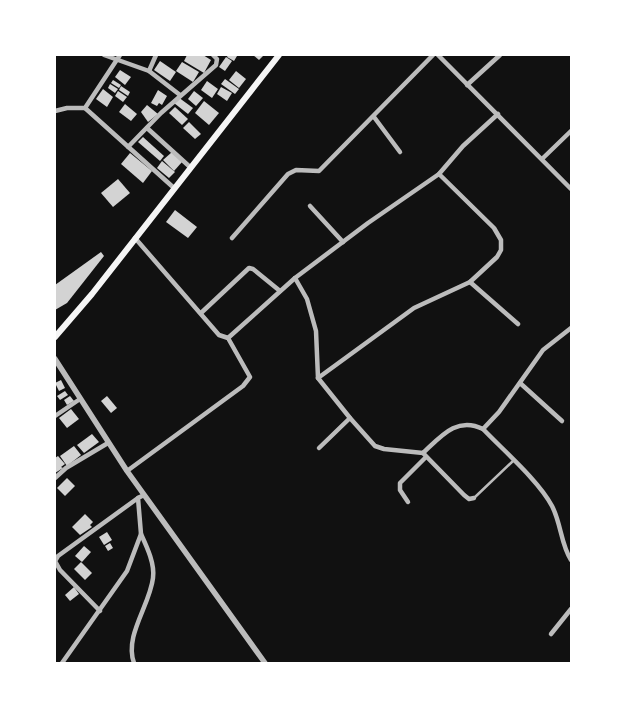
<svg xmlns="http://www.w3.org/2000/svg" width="626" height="718" viewBox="0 0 626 718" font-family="'Exo 2',sans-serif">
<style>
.building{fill:#d3d3d3}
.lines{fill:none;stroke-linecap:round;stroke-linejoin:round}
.service{stroke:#bcbcbc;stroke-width:2.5}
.minor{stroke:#bcbcbc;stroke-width:4.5}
.tertiary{stroke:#bcbcbc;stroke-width:5.5}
.secondary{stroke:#f5f5f5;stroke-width:6}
</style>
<rect width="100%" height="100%" fill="#111"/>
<!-- building -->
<g class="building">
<polygon points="187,55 203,55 211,60 204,73 184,61"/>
<polygon points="228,55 236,55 237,56 234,61 227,57"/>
<polygon points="253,55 264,55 259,60"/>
<polygon points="226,57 232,61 225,71 219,67"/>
<polygon points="160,61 176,72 170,81 154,70"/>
<polygon points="182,62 199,72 193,82 176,71"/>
<polygon points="120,70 131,77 125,85 115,77"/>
<polygon points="236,71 246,79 239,88 229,80"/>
<polygon points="225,79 239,89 235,94 221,84"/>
<polygon points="113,80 121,85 119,88 111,83"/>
<polygon points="207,81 218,89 212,98 201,90"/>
<polygon points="110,84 118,89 115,93 108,88"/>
<polygon points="121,86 130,92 128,96 119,90"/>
<polygon points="221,87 232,93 227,101 217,94"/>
<polygon points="103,89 113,97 107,107 96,99"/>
<polygon points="158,90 167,96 162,105 159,103 157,106 151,103"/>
<polygon points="118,91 127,97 123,102 115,96"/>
<polygon points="194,91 203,98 196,106 188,99"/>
<polygon points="178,97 193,108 188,114 174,103"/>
<polygon points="204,101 219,113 209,125 195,113"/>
<polygon points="125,104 137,114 131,121 119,112"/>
<polygon points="147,105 158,114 148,122 141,112"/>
<polygon points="175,107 188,119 182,125 169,113"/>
<polygon points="189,122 201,134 195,139 183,128"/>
<polygon points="143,137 164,156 160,161 138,142"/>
<polygon points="172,152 182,162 174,171 163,160"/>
<polygon points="130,153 152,171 143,183 121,164"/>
<polygon points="162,161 175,172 169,178 157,168"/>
<polygon points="118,179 130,193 113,207 101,193"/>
<polygon points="175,210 197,227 188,238 166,222"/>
<polygon points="101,252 104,256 67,303 55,310 55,285"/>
<polygon points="61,380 65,388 59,391 55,383"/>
<polygon points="65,391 68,395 60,400 57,396"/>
<polygon points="70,396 74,401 67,405 64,400"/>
<polygon points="107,396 117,408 111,413 101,401"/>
<polygon points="71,409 79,419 67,428 59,418"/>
<polygon points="92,434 99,442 84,453 77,445"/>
<polygon points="74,446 81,455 67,466 60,456"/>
<polygon points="58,456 65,464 61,467 63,468 55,473 55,458"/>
<polygon points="67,478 75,486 65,496 57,488"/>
<polygon points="85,514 93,522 90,525 92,527 80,535 72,527"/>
<polygon points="107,532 112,540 104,545 99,537"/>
<polygon points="110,543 113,548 108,551 105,546"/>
<polygon points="84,546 91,552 82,562 75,556"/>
<polygon points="81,562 92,573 85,580 74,569"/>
<polygon points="74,587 79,594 70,601 65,595"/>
</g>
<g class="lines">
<!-- service -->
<polyline class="service" points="474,498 513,461"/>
<!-- minor -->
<g class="minor">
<polyline points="104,55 149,71 180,95"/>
<polyline points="438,55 571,189"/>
<polyline points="149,71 156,55"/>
<polyline points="467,85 500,55"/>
<polyline points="85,108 174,188"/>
<polyline points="55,111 67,108 85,108 120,55"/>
<polyline points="374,117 400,152"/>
<polyline points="147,128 190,167"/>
<polyline points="128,147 161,113 216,65 217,59 213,55"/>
<polyline points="542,159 571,131"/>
<polyline points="310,206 343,242"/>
<polyline points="232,238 288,174 296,170 319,171 433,55"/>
<path d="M295,278l12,21 9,32 2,47 32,40 25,28 9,3 39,4c18,-17 34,-37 60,-24l16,-17 44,-62 28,-22"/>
<polyline points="470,282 518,324"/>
<polyline points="201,313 249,268 253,269 280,291"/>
<polyline points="228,338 295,278 368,223 439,174 463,146 498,114"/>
<polyline points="318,378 414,308 470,282 497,257 501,250 501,240 494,228 439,174"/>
<polyline points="520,383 562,421"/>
<polyline points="55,416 80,399"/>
<path d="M483,429c20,21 56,52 69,77 9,17 9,39 19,54"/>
<polyline points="319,448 350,418"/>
<polyline points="423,453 464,495 469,499 474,498"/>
<polyline points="127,471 243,386 250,377 228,338 219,335 135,238"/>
<polyline points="55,478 66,468 108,443"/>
<polyline points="408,502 400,490 400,483 426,457"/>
<polyline points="100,611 60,570 55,561 58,556 138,498"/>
<polyline points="551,634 571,609"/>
<polyline points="62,663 127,571 141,534 138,498 144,495"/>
<path d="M134,663c-10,-27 16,-58 19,-85 2,-14 -6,-31 -12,-44"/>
</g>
<!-- tertiary -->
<polyline class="tertiary" points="55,359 127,471 265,663"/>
<!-- secondary -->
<polyline class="secondary" points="55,337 92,294 279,55"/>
</g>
<!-- border -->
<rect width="626" height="718" fill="none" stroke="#ffffff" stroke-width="112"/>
</svg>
